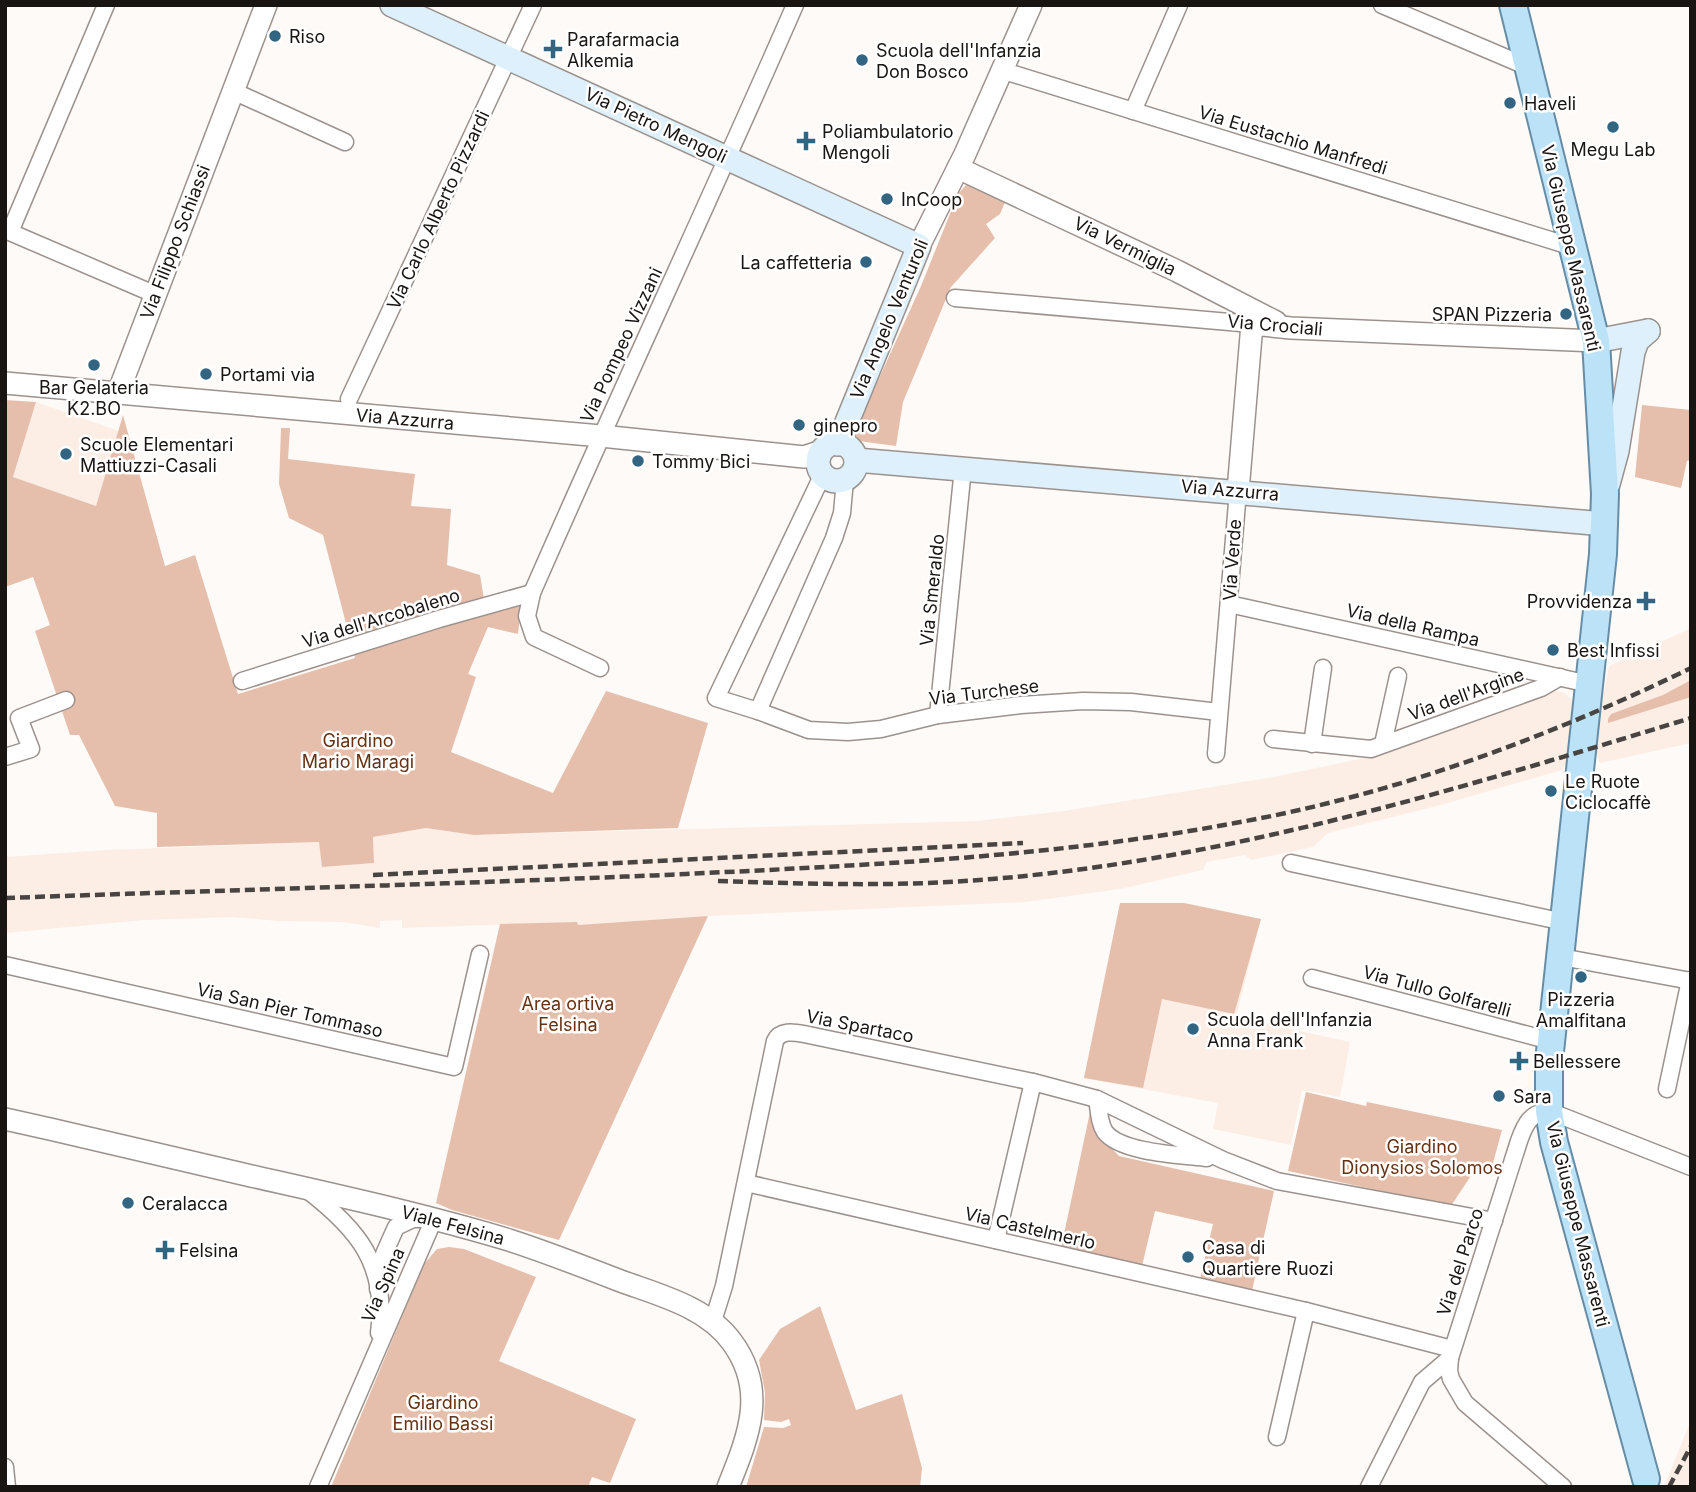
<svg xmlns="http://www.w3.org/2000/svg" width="1696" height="1492" viewBox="0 0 1696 1492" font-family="Inter,sans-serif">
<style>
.built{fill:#fcede5}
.green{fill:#e6bfac}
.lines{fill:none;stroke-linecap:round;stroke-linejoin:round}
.minor-casing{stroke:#9c928d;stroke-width:19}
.tertiary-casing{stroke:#9c928d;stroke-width:24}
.secondary-casing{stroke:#9c928d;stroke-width:26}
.primary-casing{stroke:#668da5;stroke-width:30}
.minor{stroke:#fff;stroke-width:16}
.tertiary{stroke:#fff;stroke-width:21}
.secondary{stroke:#ddf0fb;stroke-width:23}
.primary{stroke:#bce2f8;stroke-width:26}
.rail{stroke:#484441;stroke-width:4.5;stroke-dasharray:10 5;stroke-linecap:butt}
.poi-dot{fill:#326582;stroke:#fff;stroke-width:2.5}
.labels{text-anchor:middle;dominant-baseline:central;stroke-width:5;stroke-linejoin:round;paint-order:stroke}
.poi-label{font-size:18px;fill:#191513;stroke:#fff;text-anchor:start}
.street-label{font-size:18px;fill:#191513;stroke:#fff}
.park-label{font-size:18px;fill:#673214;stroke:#fff}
</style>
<rect width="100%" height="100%" fill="#fefaf7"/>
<!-- built -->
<g class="built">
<polygon points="36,402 119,431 96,506 13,477"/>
<polygon points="1691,628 1691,743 1600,763 1596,753 1568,762 1562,770 1437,806 1328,833 1313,847 1251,860 1245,855 1207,862 1203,870 1120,889 1025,902 708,916 578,925 577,922 402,928 402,920 380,921 380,928 343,922 278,921 233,917 144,920 5,933 5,857 107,850 319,842 323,867 374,863 373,837 426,828 474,835 977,821 1064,811 1274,777 1364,758 1441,732 1552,690 1565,693 1575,703 1604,692 1609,666"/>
<polygon points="1120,903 1184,903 1261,919 1236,1017 1350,1042 1340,1097 1302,1090 1291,1145 1213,1129 1218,1103 1084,1078"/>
<polygon points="1691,1420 1691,1487 1664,1487"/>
</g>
<!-- green -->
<g class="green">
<polygon points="977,179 1009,193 1000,214 986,224 995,238 951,287 903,402 896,446 851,440 921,286 958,194 966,185"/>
<polygon points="5,400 36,402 13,477 96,506 123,415 165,566 195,555 238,694 355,658 323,535 289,518 279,484 281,428 290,428 288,459 415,474 411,506 451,509 447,565 480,575 484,599 523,591 518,634 488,627 468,674 476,677 451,752 553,793 606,691 708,723 678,828 474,835 426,828 373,837 374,863 322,867 319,842 157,847 157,813 115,806 79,735 70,735 35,631 50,625 33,577 5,587"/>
<polygon points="1642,405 1691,410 1691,460 1687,461 1681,488 1635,477"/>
<polygon points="1691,680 1691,697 1608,723 1608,719 1611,714 1663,695"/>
<polygon points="1120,903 1184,903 1261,919 1234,1014 1162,999 1143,1088 1084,1078"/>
<polygon points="708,916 559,1240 452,1210 436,1203 500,924 577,922 578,925"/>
<polygon points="1306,1092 1366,1106 1367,1102 1502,1130 1490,1174 1474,1171 1451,1206 1288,1171"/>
<polygon points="1090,1112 1099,1135 1119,1156 1274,1191 1252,1291 1200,1279 1213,1224 1155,1211 1142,1266 1061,1248"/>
<polygon points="449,1247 464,1249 536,1277 499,1361 636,1419 610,1483 592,1477 588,1487 331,1487 424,1264 437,1249"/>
<polygon points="820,1306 856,1410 902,1394 922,1468 920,1487 746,1487 764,1427 783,1428 791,1425 789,1419 781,1422 764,1420 765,1393 759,1360 780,1329"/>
</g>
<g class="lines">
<!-- minor casing -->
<g class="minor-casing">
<g id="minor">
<polyline points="1382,5 1528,67"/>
<polyline points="1001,70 1573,247"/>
<polyline points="233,91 345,142"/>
<polyline points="1133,111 1179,5"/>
<polyline points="5,230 154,294"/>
<polyline points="10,232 106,5"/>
<polyline points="955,298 1252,324"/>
<polyline points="349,399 533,5"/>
<polyline points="823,474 716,698 758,711 834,538 842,513 845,480"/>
<polyline points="1229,604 1589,684"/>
<path d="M600,668l-66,-31 -7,-21 5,-23c86,-197 177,-391 263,-588"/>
<polyline points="242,681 439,619 532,593"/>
<polyline points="758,711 809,730 848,732 881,729 938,715 1021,705 1083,701 1131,702 1219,712"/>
<polyline points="938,715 963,468"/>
<polyline points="1273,739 1371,749 1541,688 1560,677"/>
<polyline points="1312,744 1323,668"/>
<polyline points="1383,744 1398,676"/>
<polyline points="1216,754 1238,491"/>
<polyline points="5,757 31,749 19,718 66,700"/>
<polyline points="1291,863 1564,922"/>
<polyline points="1561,957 1691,981"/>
<polyline points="5,965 454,1067 480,954"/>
<polyline points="1312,978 1551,1041"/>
<polyline points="1667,1089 1690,980"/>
<path d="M1097,1099c2,11 2,24 8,33 16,21 77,23 102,26"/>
<polyline points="746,1183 1306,1311 1452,1349"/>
<path d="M307,1190c51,39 81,75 72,143"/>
<polyline points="996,1240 1033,1082"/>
<path d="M713,1321l11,-35 51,-245c5,-11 18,-9 29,-7l229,48 64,17 126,61 54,21 217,40"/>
<polyline points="1450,1358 1449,1371 1451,1379 1465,1403 1563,1487"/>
<polyline points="1277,1437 1306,1311"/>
<polyline points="5,1467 7,1487"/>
<polyline points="318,1487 434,1219 413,1219 396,1227 384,1254 378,1289"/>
<path d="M1369,1487l53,-105 28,-24 69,-217c6,-17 11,-28 30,-30l142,56"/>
</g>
</g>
<!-- tertiary casing -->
<g class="tertiary-casing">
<g id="tertiary">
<polyline points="958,168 1177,271 1276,322"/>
<polyline points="919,246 965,154 1031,5"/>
<polyline points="5,383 601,436 804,457 822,451"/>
<polyline points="118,393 266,5"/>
<polyline points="1238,491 1252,324 1291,328 1596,341"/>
<path d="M5,1119c81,18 162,37 242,56 88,20 176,39 262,65 37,12 73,26 109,40 40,15 88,26 114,62 36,49 16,95 -4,145"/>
</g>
</g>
<!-- secondary casing -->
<g class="secondary-casing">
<g id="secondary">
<polyline points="392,5 919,246 838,444"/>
<polyline points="1596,341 1648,331"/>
<circle cx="837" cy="462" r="19"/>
<polyline points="856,460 1605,524"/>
<polyline points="1608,484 1617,451 1633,352 1637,341 1648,331"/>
</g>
</g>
<!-- primary casing -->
<g class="primary-casing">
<polyline id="primary" points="1513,5 1596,341 1605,494 1603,554 1549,1061 1549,1111 1554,1142 1646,1479"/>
</g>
<!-- minor -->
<use href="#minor" class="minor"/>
<!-- tertiary -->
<use href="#tertiary" class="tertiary"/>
<!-- secondary -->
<use href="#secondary" class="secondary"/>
<!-- primary -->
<use href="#primary" class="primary"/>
<!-- rail -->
<g class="rail">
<polyline points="373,875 1023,843"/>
<path d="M718,881c92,3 183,6 274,-2 240,-20 470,-91 699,-161"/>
<path d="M5,898c227,-8 454,-14 681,-24 184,-9 367,-17 549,-51 158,-28 312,-85 456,-155"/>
<polyline points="1669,1487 1691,1446"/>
</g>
</g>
<!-- markers -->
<g class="poi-dot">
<circle cx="275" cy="36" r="7"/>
<path d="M549.5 38.5h7v7h7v7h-7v7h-7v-7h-7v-7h7z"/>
<circle cx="862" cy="60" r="7"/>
<circle cx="1510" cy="103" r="7"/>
<circle cx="1613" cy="127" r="7"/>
<path d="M802.5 130.5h7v7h7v7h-7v7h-7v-7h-7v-7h7z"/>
<circle cx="887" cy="199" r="7"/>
<circle cx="866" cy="262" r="7"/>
<circle cx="1566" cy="314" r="7"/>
<circle cx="94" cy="365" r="7"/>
<circle cx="206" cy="374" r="7"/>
<circle cx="799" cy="425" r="7"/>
<circle cx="66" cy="454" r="7"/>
<circle cx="638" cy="461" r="7"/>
<path d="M1642.5 590.5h7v7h7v7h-7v7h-7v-7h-7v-7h7z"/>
<circle cx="1553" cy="650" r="7"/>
<circle cx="1551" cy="791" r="7"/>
<circle cx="1581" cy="977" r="7"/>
<circle cx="1193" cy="1029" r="7"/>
<path d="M1515.5 1050.5h7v7h7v7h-7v7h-7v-7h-7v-7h7z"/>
<circle cx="1499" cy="1096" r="7"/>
<circle cx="128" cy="1203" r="7"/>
<path d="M161.5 1239.5h7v7h7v7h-7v7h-7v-7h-7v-7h7z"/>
<circle cx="1188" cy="1257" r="7"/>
</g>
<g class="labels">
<!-- poi labels -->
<g class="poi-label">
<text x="289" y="36">Riso</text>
<text x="567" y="39">Parafarmacia<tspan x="567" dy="21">Alkemia</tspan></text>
<text x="876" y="50">Scuola dell'Infanzia<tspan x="876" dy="21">Don Bosco</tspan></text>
<text x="1524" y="103">Haveli</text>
<text x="822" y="131">Poliambulatorio<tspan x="822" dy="21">Mengoli</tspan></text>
<text x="1613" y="149" text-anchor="middle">Megu Lab</text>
<text x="901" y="199">InCoop</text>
<text x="852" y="262" text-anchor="end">La caffetteria</text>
<text x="1552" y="314" text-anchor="end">SPAN Pizzeria</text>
<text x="220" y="374">Portami via</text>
<text x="94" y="387" text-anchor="middle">Bar Gelateria<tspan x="94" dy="21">K2.BO</tspan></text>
<text x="813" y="425">ginepro</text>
<text x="80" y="444">Scuole Elementari<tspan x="80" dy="21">Mattiuzzi-Casali</tspan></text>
<text x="652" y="461">Tommy Bici</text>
<text x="1632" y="601" text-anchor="end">Provvidenza</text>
<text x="1567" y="650">Best Infissi</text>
<text x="1565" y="781">Le Ruote<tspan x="1565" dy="21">Ciclocaffè</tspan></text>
<text x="1581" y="999" text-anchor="middle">Pizzeria<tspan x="1581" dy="21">Amalfitana</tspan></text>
<text x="1207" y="1019">Scuola dell'Infanzia<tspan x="1207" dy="21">Anna Frank</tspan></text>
<text x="1533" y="1061">Bellessere</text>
<text x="1513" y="1096">Sara</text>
<text x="142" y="1203">Ceralacca</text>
<text x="1202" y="1247">Casa di<tspan x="1202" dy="21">Quartiere Ruozi</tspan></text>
<text x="179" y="1250">Felsina</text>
</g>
<!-- street labels -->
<g class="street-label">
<text transform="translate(656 125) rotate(25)">Via Pietro Mengoli</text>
<text transform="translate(1293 140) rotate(17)">Via Eustachio Manfredi</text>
<text transform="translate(438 210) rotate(-65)">Via Carlo Alberto Pizzardi</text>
<text transform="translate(175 242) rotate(-69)">Via Filippo Schiassi</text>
<text transform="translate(1125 246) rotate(26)">Via Vermiglia</text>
<text transform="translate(1571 248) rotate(77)">Via Giuseppe Massarenti</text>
<text transform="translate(889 319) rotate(-67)">Via Angelo Venturoli</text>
<text transform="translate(1275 325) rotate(5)">Via Crociali</text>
<text transform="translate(621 345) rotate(-65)">Via Pompeo Vizzani</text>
<text transform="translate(405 419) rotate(5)">Via Azzurra</text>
<text transform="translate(1230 490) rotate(5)">Via Azzurra</text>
<text transform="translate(1232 560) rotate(-86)">Via Verde</text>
<text transform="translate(932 590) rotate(-84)">Via Smeraldo</text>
<text transform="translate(381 618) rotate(-17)">Via dell'Arcobaleno</text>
<text transform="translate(1413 625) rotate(13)">Via della Rampa</text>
<text transform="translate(984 692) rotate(-7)">Via Turchese</text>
<text transform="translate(1466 694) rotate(-20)">Via dell'Argine</text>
<text transform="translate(1437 991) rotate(15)">Via Tullo Golfarelli</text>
<text transform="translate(290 1010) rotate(13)">Via San Pier Tommaso</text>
<text transform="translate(860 1026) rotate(11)">Via Spartaco</text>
<text transform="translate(1578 1224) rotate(76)">Via Giuseppe Massarenti</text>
<text transform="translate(453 1225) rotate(15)">Viale Felsina</text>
<text transform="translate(1030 1228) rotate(13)">Via Castelmerlo</text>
<text transform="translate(1460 1262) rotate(-72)">Via del Parco</text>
<text transform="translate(383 1285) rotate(-66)">Via Spina</text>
</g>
<!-- park labels -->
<g class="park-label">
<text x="358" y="740">Giardino<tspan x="358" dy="21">Mario Maragi</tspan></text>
<text x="568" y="1003">Area ortiva<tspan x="568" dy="21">Felsina</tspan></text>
<text x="1422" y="1146">Giardino<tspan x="1422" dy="21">Dionysios Solomos</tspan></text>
<text x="443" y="1402">Giardino<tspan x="443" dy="21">Emilio Bassi</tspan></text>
</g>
</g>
<!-- border -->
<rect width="1696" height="1492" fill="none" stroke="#191513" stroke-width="14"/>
</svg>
